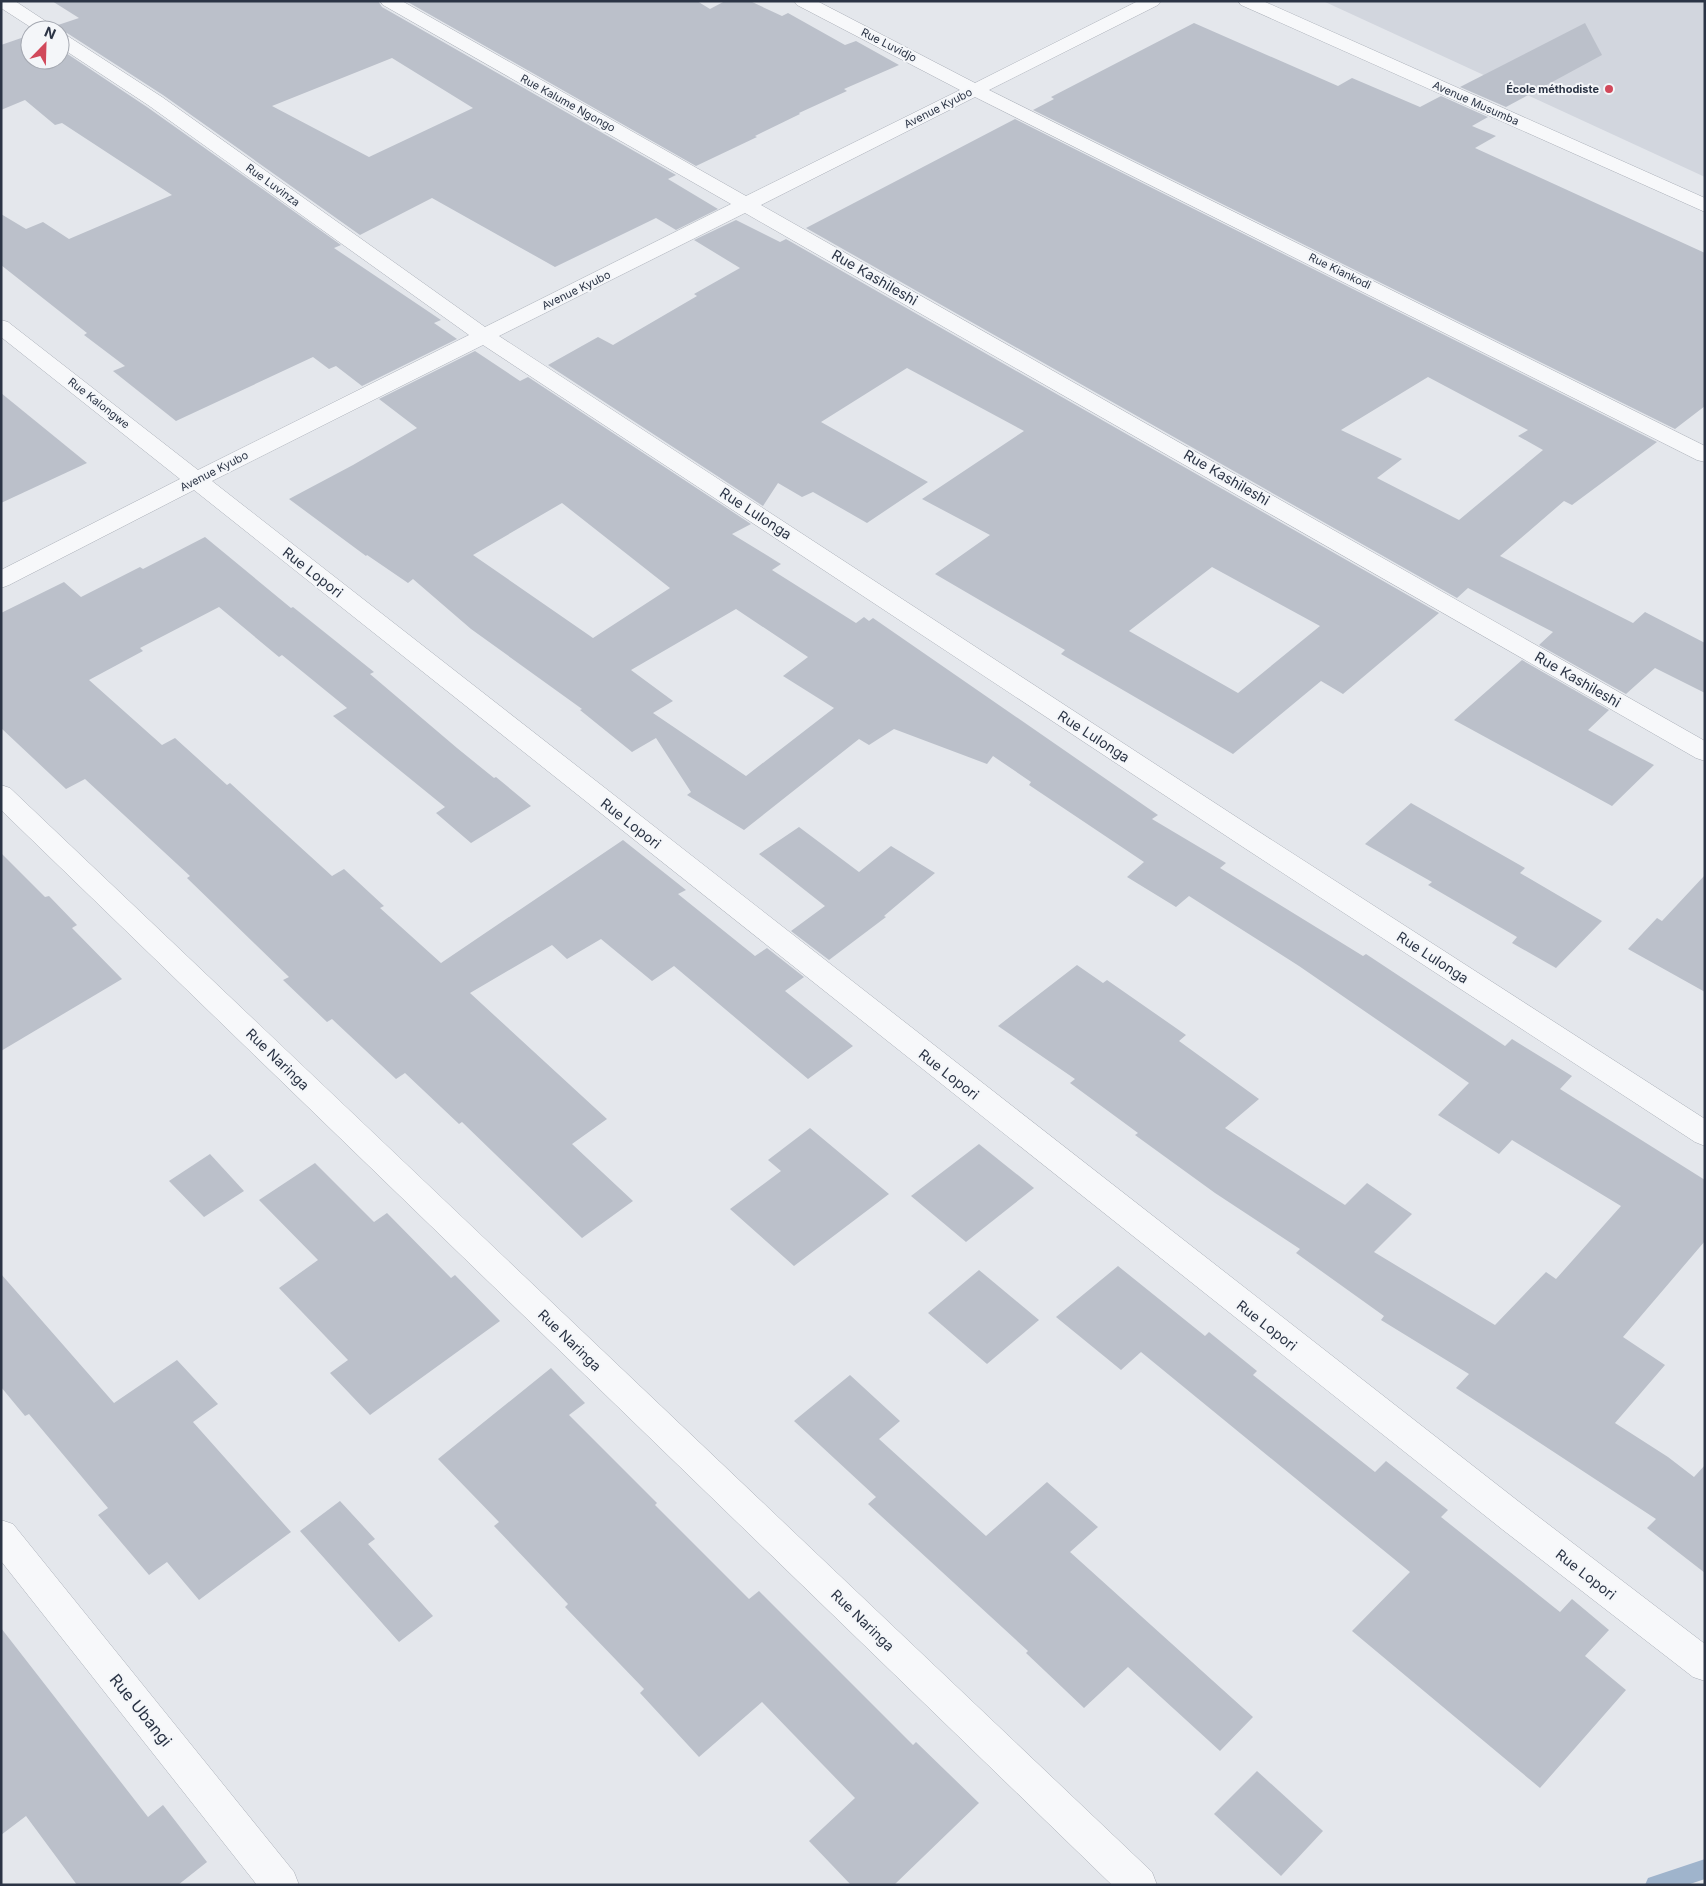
<svg xmlns="http://www.w3.org/2000/svg" width="1706" height="1886" viewBox="0 0 1706 1886" font-family="Inter,sans-serif">
<style>
.built{fill:#d2d6de}
.lines{fill:none;stroke-linecap:round;stroke-linejoin:round}
.stream{fill:#9fb4cc;fill-rule:evenodd}
.building{fill:#bbc0ca;fill-rule:evenodd}
.street-casing{stroke:#a9aeb7;stroke-width:1}
.street{fill:#f7f8fa;fill-rule:evenodd}
.poi-dot{fill:#d1495b;stroke:#f4f6f9;stroke-width:2}
.labels{text-anchor:middle;dominant-baseline:central;stroke-width:4;stroke-linejoin:round;paint-order:stroke}
.far-street-label{font-size:11px;fill:#2b3445;stroke:#f4f6f9}
.far-poi-label{font-size:11px;font-weight:bold;fill:#2b3445;stroke:#f4f6f9;text-anchor:end}
.street-label{font-size:14px;fill:#2b3445;stroke:#f4f6f9}
.near-street-label{font-size:16px;fill:#2b3445;stroke:#f4f6f9}
</style>
<rect width="100%" height="100%" fill="#e4e7ec"/>
<!-- built -->
<polygon class="built" points="1323,1 1705,1 1705,177"/>
<g class="lines">
<!-- stream -->
<polygon class="stream" points="1705,1859 1705,1879 1687,1885 1645,1885 1648,1878"/>
</g>
<!-- building -->
<g class="building">
<path d="M52,1h326l4,6 294,168 -8,4 50,30 -42,21 -20,-12 -101,49 -123,-69 -72,37 -197,-140 -96,-62 -7,-1 -5,-6 24,-8zM392,58l81,50 -104,49 -97,-51z"/>
<polygon points="406,1 697,1 710,9 725,1 750,1 782,16 788,13 845,45 856,41 899,65 844,89 847,91 799,113 800,114 755,136 757,137 696,166"/>
<polygon points="1194,23 1338,86 1352,78 1420,107 1441,96 1488,117 1472,126 1496,136 1475,148 1705,253 1705,406 1675,429 1033,110 1054,99 1051,97"/>
<polygon points="1585,23 1602,55 1506,107 1460,87"/>
<polygon points="30,35 30,60 60,60 60,49 147,107 341,245 334,248 441,320 434,323 457,339 362,386 336,366 329,369 313,357 176,421 113,371 125,366 84,335 87,333 1,265 1,214 26,229 43,222 69,239 172,195 62,123 55,125 25,100 1,110 1,45"/>
<path d="M1015,119l642,323 -85,63 -8,-4 -64,55 133,67 12,-11 60,31v50l-50,-25 -29,26 -87,-49 14,-13 -85,-44 -11,10 -651,-370zM1428,377l100,53 -10,6 25,14 -84,70 -82,-42 25,-19 -61,-29z"/>
<path d="M736,220l44,22 6,-3 653,374 -96,81 -22,-13 -88,73 -172,-100 4,-4 -130,-76 55,-39 -68,-36 102,-68 -117,-63 -86,54 107,60 -61,41 -54,-31 -11,5 -24,-14 -15,23 -215,-141 50,-28 15,8 84,-49 -3,-2 46,-26 -46,-28zM1212,567l108,59 -82,67 -109,-62z"/>
<path d="M475,351l45,30 8,-4 223,147 -19,10 49,30 -9,6 84,53 8,-6 5,4 4,-3 285,197 -6,4 74,44 -6,5 143,88 3,-2 139,92 7,-7 60,37 -12,13 145,91v61l-82,96 42,28 -50,58 53,34 26,20 11,-12v108l-58,-45 9,-9 -200,-131 13,-14 -88,-54 3,-4 -88,-63 4,-4 -85,-56 -80,-58 3,-2 -68,-50 5,-4 -77,-53 79,-61 26,18 4,-3 79,55 -7,6 80,58 -34,29 120,77 22,-22 45,31 -38,38 121,73 51,-53 10,7 65,-73 -109,-66 -13,14 -61,-39 31,-32 -170,-117 -110,-70 -13,11 -49,-30 17,-15 -115,-77 2,-3 -38,-26 -6,8 -93,-35 -25,16 -10,-6 -115,91 -57,-35 4,-3 -35,-54 -24,14 -52,-42 2,-1 -111,-80 -58,-50 -5,4 -41,-28 -1,1 -77,-57 64,-34 64,-37 -38,-29zM562,503l108,85 -77,50 -120,-83zM736,609l72,48 -25,19 51,32 -88,68 -93,-63 20,-12 -42,-31z"/>
<polygon points="1,393 87,463 1,503"/>
<polygon points="205,537 291,608 293,607 338,643 374,672 370,674 457,748 494,778 496,777 531,806 471,843 436,813 445,807 333,716 347,708 282,655 279,657 219,607 140,648 143,651 89,680 162,745 175,738 227,785 230,783 332,876 344,869 384,906 380,908 441,963 623,840 686,890 678,894 755,956 767,948 804,977 785,991 853,1046 808,1079 674,966 652,981 601,939 567,959 552,945 470,993 607,1119 572,1144 633,1201 582,1238 462,1122 459,1124 405,1073 396,1079 332,1019 327,1022 283,980 289,977 187,878 190,876 85,779 66,789 1,728 1,613 64,582 81,597 140,567 143,569"/>
<polygon points="1522,660 1609,710 1588,730 1654,765 1612,806 1454,720"/>
<polygon points="1411,803 1525,868 1520,873 1602,921 1556,968 1512,943 1517,937 1428,885 1432,882 1365,844"/>
<polygon points="799,827 859,872 891,846 935,873 884,916 886,917 829,960 791,931 825,906 759,854"/>
<polygon points="1,853 45,897 49,896 77,925 72,928 122,979 1,1051"/>
<polygon points="1705,875 1705,992 1628,949 1657,918 1662,921"/>
<polygon points="810,1128 889,1194 794,1266 730,1209 781,1171 768,1160"/>
<polygon points="979,1144 1034,1188 966,1242 911,1196"/>
<polygon points="210,1154 244,1191 204,1217 169,1181"/>
<polygon points="315,1163 374,1222 387,1213 451,1278 455,1275 500,1321 370,1415 330,1373 348,1360 279,1288 318,1260 259,1200"/>
<polygon points="1118,1266 1205,1336 1209,1332 1257,1371 1253,1375 1375,1472 1386,1461 1448,1510 1441,1517 1560,1612 1572,1599 1609,1630 1585,1656 1626,1690 1540,1788 1352,1631 1410,1572 1141,1352 1121,1370 1056,1317"/>
<polygon points="979,1270 1039,1320 987,1364 928,1313"/>
<polygon points="1,1274 114,1403 177,1360 218,1404 193,1422 291,1532 199,1600 167,1562 149,1575 98,1515 108,1508 29,1414 25,1416 1,1387"/>
<polygon points="551,1368 585,1403 569,1415 657,1503 655,1505 749,1599 759,1591 913,1745 916,1742 979,1803 894,1885 851,1885 809,1841 855,1798 762,1702 699,1757 640,1693 644,1689 565,1607 568,1604 494,1526 499,1522 438,1459"/>
<polygon points="850,1375 900,1421 879,1439 986,1536 1047,1482 1098,1527 1070,1552 1253,1717 1220,1751 1128,1667 1084,1708 1026,1653 1028,1651 868,1504 876,1497 794,1421"/>
<polygon points="340,1501 375,1539 368,1544 433,1616 399,1642 300,1531"/>
<polygon points="1,1628 148,1817 163,1805 207,1862 178,1885 77,1885 26,1816 1,1835"/>
<polygon points="1257,1771 1323,1831 1281,1876 1214,1814"/>
</g>
<g class="lines">
<!-- street casing -->
<g class="street-casing">
<g id="street">
<polygon points="1,1 15,1 53,26 56,30 35,30 1,8"/>
<polygon points="380,1 402,1 746,196 960,90 797,5 794,1 817,1 975,83 1138,1 1161,1 1158,5 989,90 1705,446 1705,462 1697,460 975,97 761,205 1705,741 1705,761 1696,758 745,213 499,336 1264,835 1705,1119 1705,1146 1695,1142 1246,849 483,345 212,481 1527,1508 1705,1644 1705,1681 1693,1677 1503,1530 194,490 9,585 1,588 1,570 180,479 1,337 1,320 8,322 198,470 469,335 148,105 60,47 60,34 66,35 162,97 485,327 731,204 383,5"/>
<polygon points="1238,1 1263,1 1705,198 1705,212 1241,5"/>
<polygon points="1,785 10,788 1152,1872 1157,1885 1112,1885 1,810"/>
<polygon points="1,1520 13,1524 294,1872 299,1885 257,1885 1,1561"/>
</g>
</g>
<!-- street -->
<use href="#street" class="street"/>
</g>
<!-- markers -->
<circle class="poi-dot" cx="1609" cy="89" r="5"/>
<g class="labels">
<!-- far-street labels -->
<g class="far-street-label">
<text transform="translate(889 45) rotate(27)">Rue Luvidjo</text>
<text transform="translate(568 103) rotate(29)">Rue Kalume Ngongo</text>
<text transform="translate(1476 103) rotate(24)">Avenue Musumba</text>
<text transform="translate(938 108) rotate(-27)">Avenue Kyubo</text>
<text transform="translate(273 185) rotate(36)">Rue Luvinza</text>
<text transform="translate(1340 271) rotate(26)">Rue Kiankodi</text>
<text transform="translate(576 290) rotate(-26)">Avenue Kyubo</text>
<text transform="translate(99 403) rotate(38)">Rue Kalongwe</text>
<text transform="translate(214 471) rotate(-27)">Avenue Kyubo</text>
</g>
<!-- far-poi labels -->
<g class="far-poi-label">
<text x="1599" y="89">École méthodiste</text>
</g>
<!-- street labels -->
<g class="street-label">
<text transform="translate(875 277) rotate(30)">Rue Kashileshi</text>
<text transform="translate(1227 477) rotate(30)">Rue Kashileshi</text>
<text transform="translate(756 513) rotate(33)">Rue Lulonga</text>
<text transform="translate(313 572) rotate(38)">Rue Lopori</text>
<text transform="translate(1578 679) rotate(30)">Rue Kashileshi</text>
<text transform="translate(1094 736) rotate(33)">Rue Lulonga</text>
<text transform="translate(631 823) rotate(38)">Rue Lopori</text>
<text transform="translate(1433 957) rotate(33)">Rue Lulonga</text>
<text transform="translate(278 1059) rotate(44)">Rue Naringa</text>
<text transform="translate(949 1074) rotate(38)">Rue Lopori</text>
<text transform="translate(1267 1325) rotate(38)">Rue Lopori</text>
<text transform="translate(570 1340) rotate(44)">Rue Naringa</text>
<text transform="translate(1586 1574) rotate(38)">Rue Lopori</text>
<text transform="translate(863 1620) rotate(44)">Rue Naringa</text>
</g>
<!-- near-street labels -->
<g class="near-street-label">
<text transform="translate(141 1710) rotate(51)">Rue Ubangi</text>
</g>
</g>
<!-- border -->
<rect width="1706" height="1886" fill="none" stroke="#2b3445" stroke-width="5"/>
<!-- north arrow -->
<g transform="translate(45 45) rotate(23)"><circle r="24" fill="#f4f6f9" stroke="#a4a8b1"/>
<path d="M0-4L9 19L0 12L-9 19Z" fill="#d1495b"/>
<text y="-8" font-size="14" font-weight="bold" text-anchor="middle" fill="#2b3445">N</text>
</g>
</svg>
